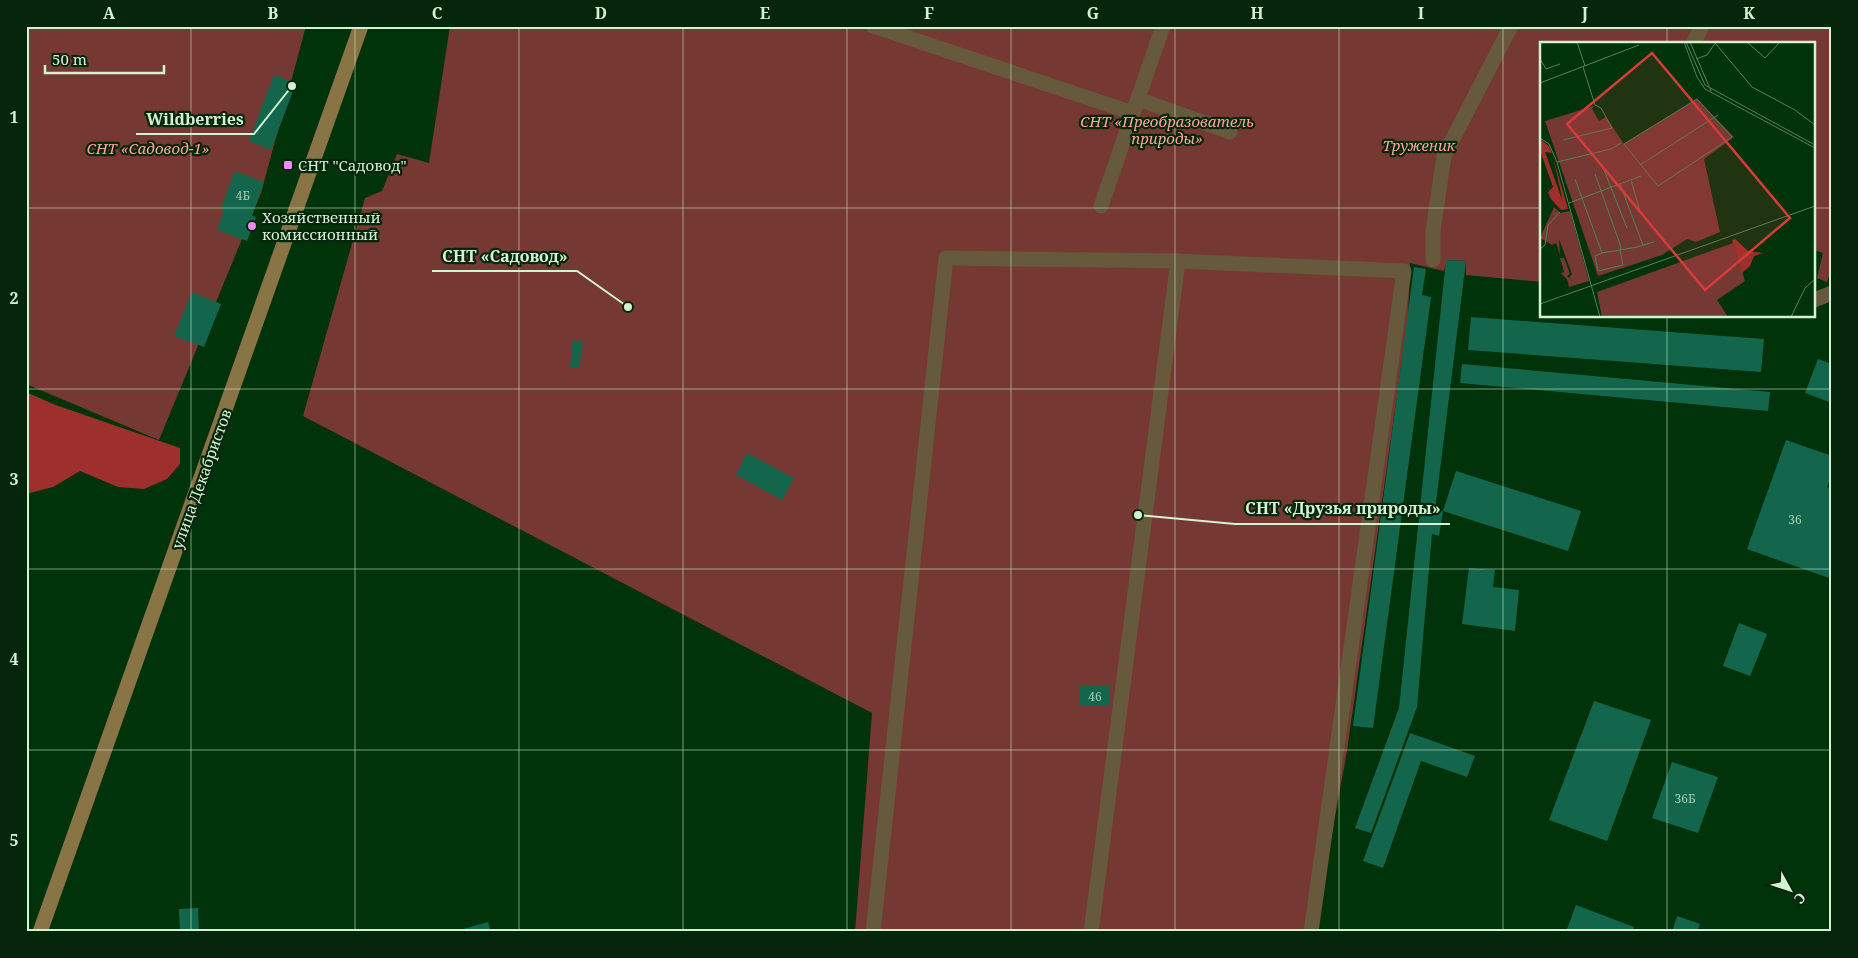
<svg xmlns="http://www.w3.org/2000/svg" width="1858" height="958" viewBox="0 0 1858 958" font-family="'Noto Serif',serif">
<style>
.green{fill:#763833}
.forest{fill:#9d2f2c}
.building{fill:#13664c}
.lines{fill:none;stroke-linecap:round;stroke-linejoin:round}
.street{stroke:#67593c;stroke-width:15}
.secondary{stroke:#897445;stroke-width:15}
.grid{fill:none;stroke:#d3f2d4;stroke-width:1;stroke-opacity:0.55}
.poi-dot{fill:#f18af4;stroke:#06260b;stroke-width:2}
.labels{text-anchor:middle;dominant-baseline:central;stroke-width:4.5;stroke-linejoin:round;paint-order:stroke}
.number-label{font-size:12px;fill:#a3cfb2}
.park-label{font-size:15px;font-style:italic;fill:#fda59c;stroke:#06260b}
.poi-label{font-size:15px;fill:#d3f2d4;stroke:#06260b;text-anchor:start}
.street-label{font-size:15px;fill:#d3f2d4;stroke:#06260b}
.inset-road{fill:none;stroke:#557f5b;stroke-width:1}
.view{fill:#d63c39;fill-opacity:0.15;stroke:#d63c39;stroke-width:2.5}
.inset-edge{fill:none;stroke:#d3f2d4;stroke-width:2.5}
.leader{fill:none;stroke:#d3f2d4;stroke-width:2}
.callout-dot{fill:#d3f2d4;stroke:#06260b;stroke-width:2}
.callout-label{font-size:16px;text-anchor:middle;font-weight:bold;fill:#d3f2d4;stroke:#06260b;stroke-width:4.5;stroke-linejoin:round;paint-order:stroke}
.neatline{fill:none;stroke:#d3f2d4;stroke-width:2}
.grid-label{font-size:16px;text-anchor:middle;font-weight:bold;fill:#d3f2d4}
</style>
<rect width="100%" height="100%" fill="#01330b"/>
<!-- green -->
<g class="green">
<polygon points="26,26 306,26 261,193 159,440 26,384"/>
<polygon points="450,26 1832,26 1832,267 1827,282 1817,278 1823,253 1814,250 1814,44 1542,44 1542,282 1466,275 1466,261 1447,260 1444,271 1410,263 1408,317 1347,751 1314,932 855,932 872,713 303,416 365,198 382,191 397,154 429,163"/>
</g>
<!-- forest -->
<polygon class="forest" points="26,392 53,404 180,448 180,464 167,479 144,489 118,487 80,471 53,487 26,494"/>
<!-- building -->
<g class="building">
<polygon points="274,75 296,83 271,150 249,141"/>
<polygon points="235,171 264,182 252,216 256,217 247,241 217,230 224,210 221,208"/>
<polygon points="1446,260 1466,261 1435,510 1443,511 1439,536 1432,534 1417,707 1371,833 1355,828 1399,708"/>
<polygon points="1414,267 1426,269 1422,295 1431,297 1373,728 1353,726"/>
<polygon points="192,292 221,304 204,347 174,336"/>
<polygon points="1471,317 1764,339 1761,372 1468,350"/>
<polygon points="573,340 583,342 579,368 570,367"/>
<polygon points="1818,359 1832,364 1832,403 1805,393"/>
<polygon points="1462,364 1770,392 1768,411 1460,383"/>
<polygon points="1786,440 1832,456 1832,473 1827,487 1832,489 1832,579 1747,549"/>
<polygon points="747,453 794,478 782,500 736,475"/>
<polygon points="1456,471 1581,511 1568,551 1443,511"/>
<polygon points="1469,568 1495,570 1493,587 1519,590 1515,631 1462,624"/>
<polygon points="1739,623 1767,634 1750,676 1723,666"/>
<rect x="1080" y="686" width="30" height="20"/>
<polygon points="1594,701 1651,720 1607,841 1549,820"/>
<polygon points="1410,733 1475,756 1467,777 1421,761 1383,868 1363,861"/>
<polygon points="1672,762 1718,777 1698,833 1652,818"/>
<polygon points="1576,905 1634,927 1632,932 1566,932"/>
<polygon points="198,908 199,932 180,932 179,909"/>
<polygon points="1677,916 1700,924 1697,932 1672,932"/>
<polygon points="488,922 491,932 456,932 456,931"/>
</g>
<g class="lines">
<!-- street -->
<g class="street">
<polyline points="873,26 1133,113"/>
<polyline points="1693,44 1702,26"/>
<polyline points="1138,99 1230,132"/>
<polyline points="1101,206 1163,26"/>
<polyline points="1433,260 1433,231 1444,156 1511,26"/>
<polyline points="1814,300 1832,293"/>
<polyline points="873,932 946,258 1178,261 1404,271 1311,932"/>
<polyline points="1091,932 1178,261"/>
</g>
<!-- secondary -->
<polyline class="secondary" points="40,932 361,26"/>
</g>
<!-- grid -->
<path class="grid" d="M191,26v906M355,26v906M519,26v906M683,26v906M847,26v906M1011,26v906M1175,26v906M1339,26v906M1503,26v906M1667,26v18M26,208h1516M1814,208h18M1667,316v616M26,389h1806M26,569h1806M26,750h1806"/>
<!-- markers -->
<g class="poi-dot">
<rect x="283" y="160" width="10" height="10" rx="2.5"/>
<circle cx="252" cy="226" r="5"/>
</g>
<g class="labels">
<!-- number labels -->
<g class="number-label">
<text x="243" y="195">4Б</text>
<text x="1795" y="519">36</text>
<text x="1095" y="696">46</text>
<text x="1685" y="798">36Б</text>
</g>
<!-- park labels -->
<g class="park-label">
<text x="1167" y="121">СНТ «Преобразователь<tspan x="1167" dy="17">природы»</tspan></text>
<text x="1419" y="145">Труженик</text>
<text x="148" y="148">СНТ «Садовод-1»</text>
</g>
<!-- poi labels -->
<g class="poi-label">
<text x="298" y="165">СНТ "Садовод"</text>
<text x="262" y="217">Хозяйственный<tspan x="262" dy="17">комиссионный</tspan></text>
</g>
<!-- street labels -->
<g class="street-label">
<text transform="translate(201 479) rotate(-70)">улица Декабристов</text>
</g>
</g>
<!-- overview -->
<g transform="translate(1540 42)">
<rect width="275" height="275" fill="#01330b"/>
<path d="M157,57l37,38 -30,22 16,73 -24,10 -9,-3 -25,16 -64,21 -53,-155 49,-15 -2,3 7,12 7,-4 18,27zM14,165l6,6 10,-2 19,70 -20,6 -2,-8 -6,-6 3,-1 -4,-14h4l6,16 -3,2 2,2 3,-4 -13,-35 1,16 -4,-12 -4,2 -12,-7zM193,201l12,38 -28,19 11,17h-126l-5,-25z" fill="#763833"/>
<path d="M0,97l9,7 3,7 -7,-1 18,50 -10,-45 15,52 -7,1 -10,-11 -3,-7 5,-5 -13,-37zM195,197l13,12 15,2 -9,3 -4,10 -8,7 -10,-33z" fill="#9d2f2c"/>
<path class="inset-road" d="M37,0l8,24M144,0l13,35 8,12 110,59M146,0l19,43 110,60M150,0l21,49M207,0l18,16 15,-16M175,1l37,44 43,23 20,15M0,17l6,10 14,-5M156,17l11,-4 9,-13M0,41l99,-38M157,57l35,38 -74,49 -34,-42zM0,96l9,6 8,18 43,155M23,98l49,-12 -11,-20 -6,-3 -12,-38M17,120l54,-13 10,-6M100,123l78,-50M64,128l23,58M55,132l26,73 -1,3 3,15 -25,6 -3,-15 7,-3 18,-3 17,-3 17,-5M35,137l27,74M91,138l9,31M80,142l23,61M29,161l72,-27M0,207l5,-4 3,-20 12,-13M0,262l275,-98M251,275l14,-29 10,-9"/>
<path class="view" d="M112,11l138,165 -85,72 -138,-166z"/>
<rect width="275" height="275" class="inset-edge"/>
</g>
<!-- callouts -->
<path class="leader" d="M292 86L254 134H136M628 307L577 271H432M1138 515L1235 524H1450"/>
<g class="callout-dot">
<circle cx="292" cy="86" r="5"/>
<circle cx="628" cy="307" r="5"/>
<circle cx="1138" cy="515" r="5"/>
</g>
<g class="callout-label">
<text x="195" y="125">Wildberries</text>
<text x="505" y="262">СНТ «Садовод»</text>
<text x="1343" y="514">СНТ «Друзья природы»</text>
</g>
<!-- border -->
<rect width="1858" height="958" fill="none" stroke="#06260b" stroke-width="55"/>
<!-- north arrow -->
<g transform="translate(1790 890) rotate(130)" stroke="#06260b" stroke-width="4" paint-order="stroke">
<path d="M0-4L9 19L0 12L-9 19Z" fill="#d3f2d4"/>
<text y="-8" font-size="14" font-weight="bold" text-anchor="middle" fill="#d3f2d4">С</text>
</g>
<!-- scale -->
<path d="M45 65v8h119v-8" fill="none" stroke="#d3f2d4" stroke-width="2.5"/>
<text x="52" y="65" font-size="15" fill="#d3f2d4" stroke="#06260b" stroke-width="4" paint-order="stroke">50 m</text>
<rect x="28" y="28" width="1802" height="902" class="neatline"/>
<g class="grid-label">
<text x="109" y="19">A</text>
<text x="273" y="19">B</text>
<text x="437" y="19">C</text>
<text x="601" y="19">D</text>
<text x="765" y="19">E</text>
<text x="929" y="19">F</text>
<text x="1093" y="19">G</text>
<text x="1257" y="19">H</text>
<text x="1421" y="19">I</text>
<text x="1585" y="19">J</text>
<text x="1749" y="19">K</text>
<text x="14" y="123">1</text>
<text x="14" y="304">2</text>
<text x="14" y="485">3</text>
<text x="14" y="665">4</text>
<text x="14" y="846">5</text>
</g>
</svg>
